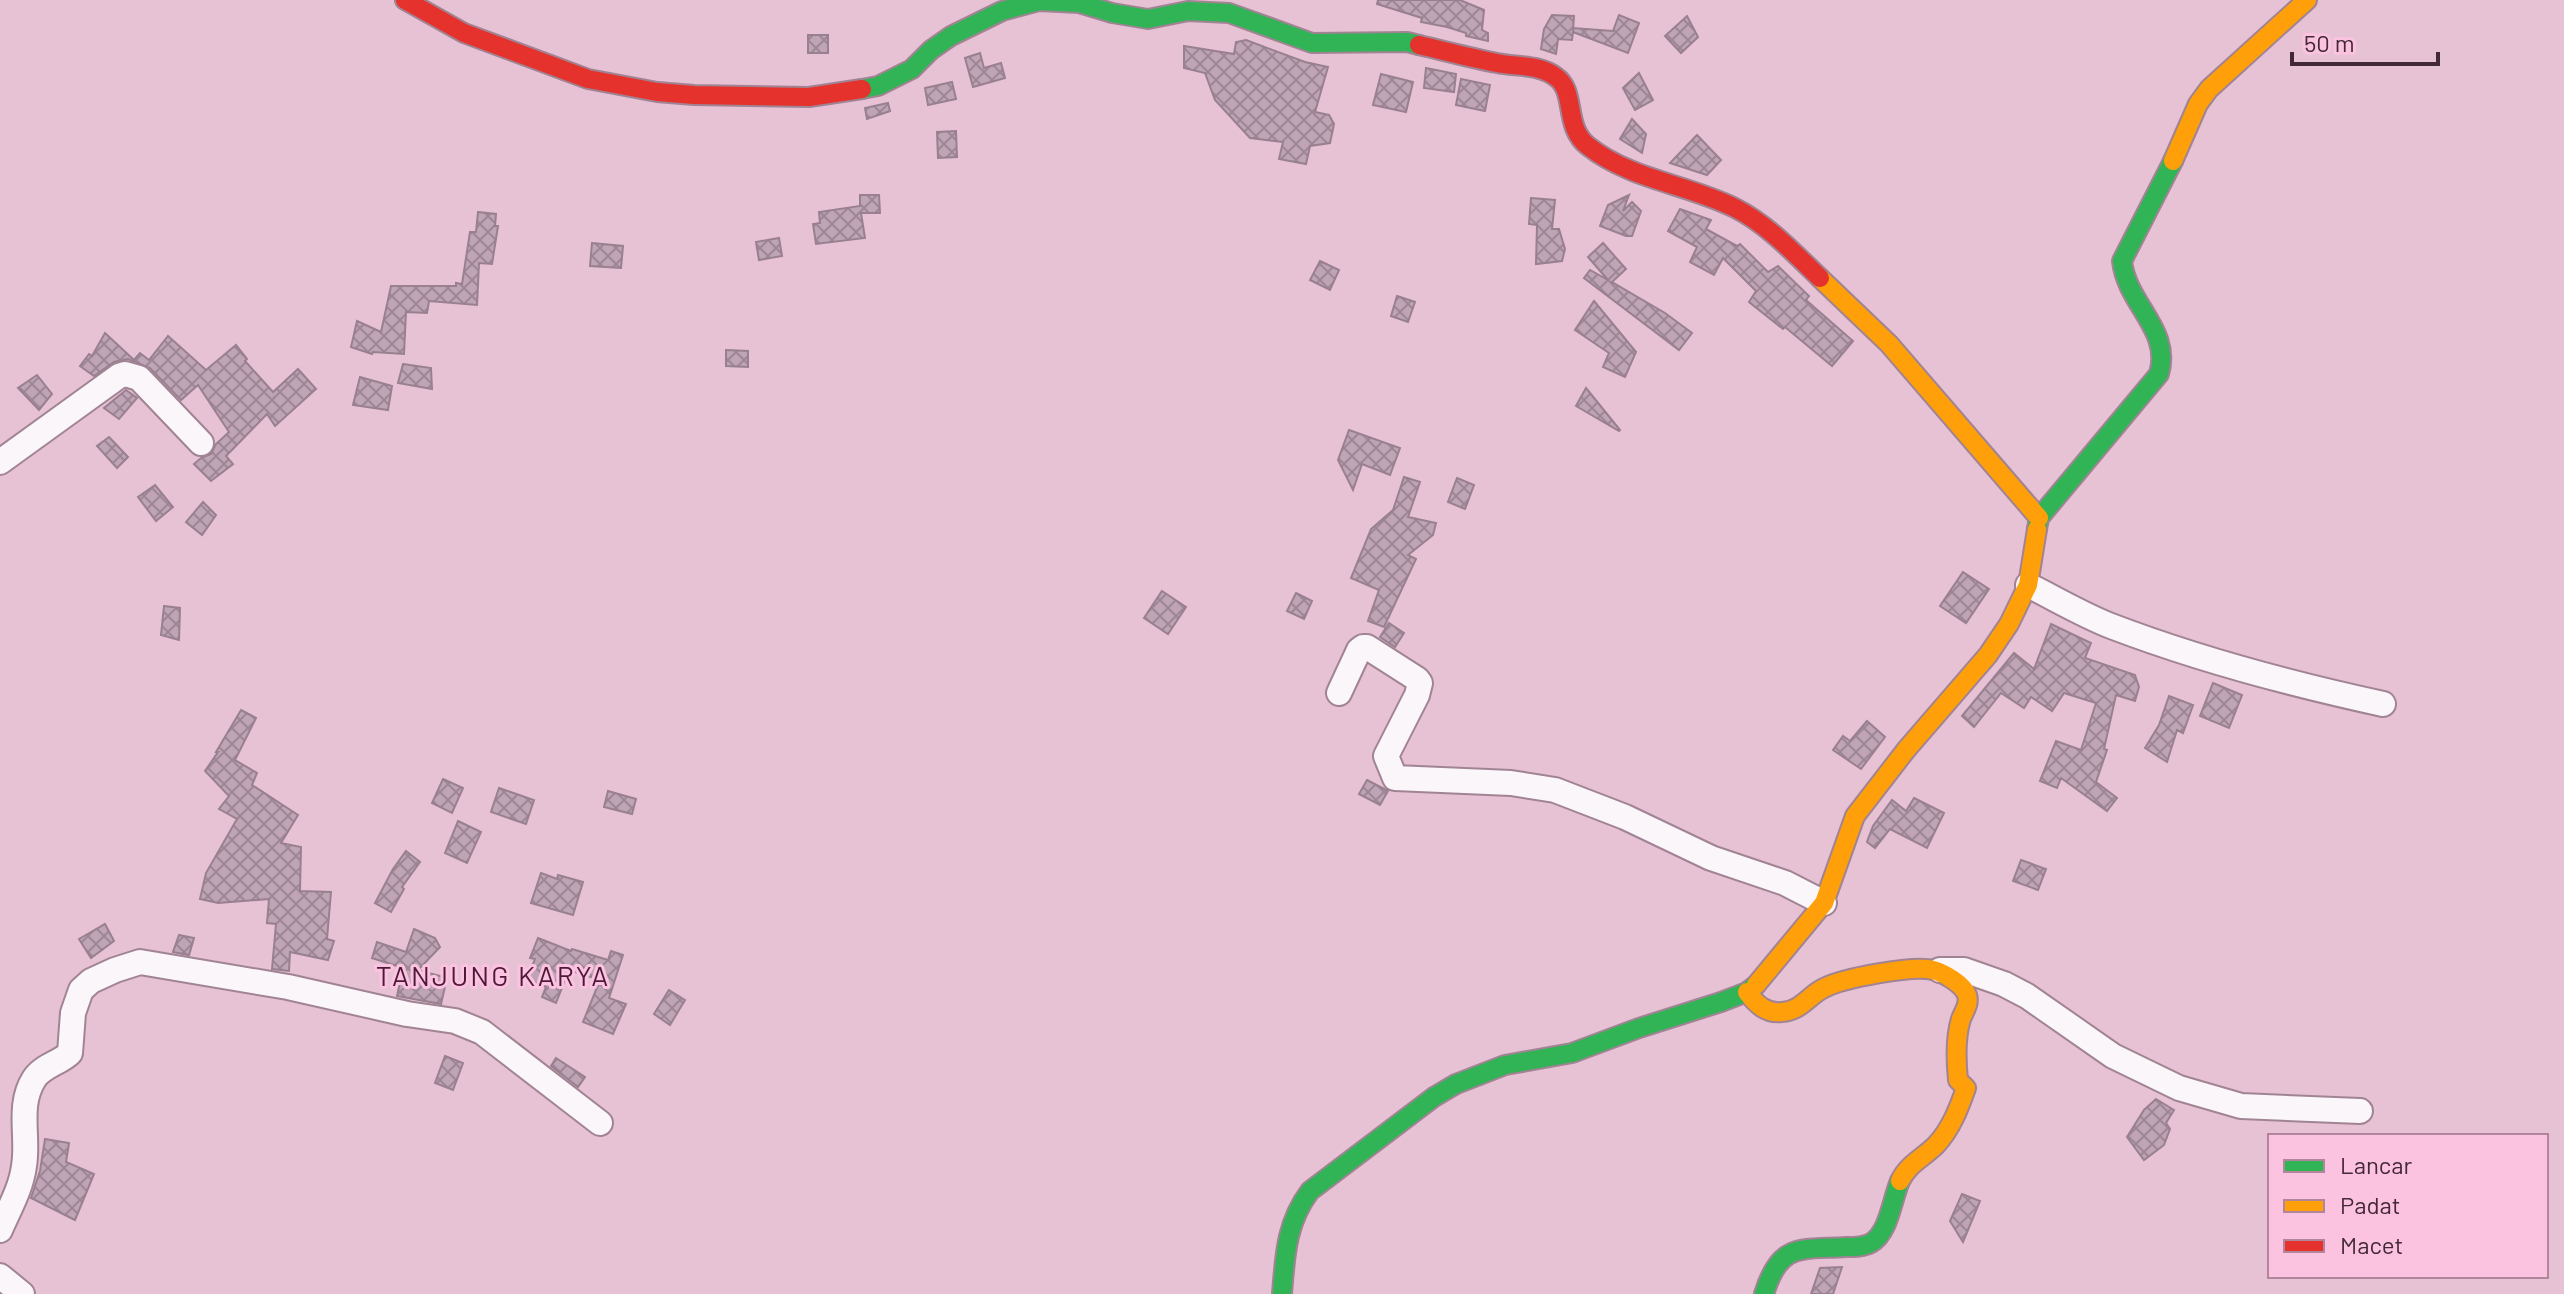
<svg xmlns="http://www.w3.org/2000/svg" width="2564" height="1294" viewBox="0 0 2564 1294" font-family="Barlow,sans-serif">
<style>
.building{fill:url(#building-cross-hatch);stroke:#998091;stroke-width:2}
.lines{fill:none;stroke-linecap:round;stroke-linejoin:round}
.street-casing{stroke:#a18494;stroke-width:28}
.fast-casing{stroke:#a18494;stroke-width:22}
.slow-casing{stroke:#a18494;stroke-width:22}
.jam-casing{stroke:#a18494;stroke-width:22}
.street{stroke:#fbf6f9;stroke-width:24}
.fast{stroke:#30b455;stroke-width:18}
.slow{stroke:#ff9f0a;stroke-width:18}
.jam{stroke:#e5322d;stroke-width:18}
.labels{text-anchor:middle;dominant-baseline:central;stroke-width:6;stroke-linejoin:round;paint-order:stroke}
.quarter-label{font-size:28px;letter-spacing:2px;fill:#4e1839;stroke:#fbc3e0}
</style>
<defs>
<pattern id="building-cross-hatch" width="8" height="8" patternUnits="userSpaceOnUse" patternTransform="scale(2)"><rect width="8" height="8" fill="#bfa4b6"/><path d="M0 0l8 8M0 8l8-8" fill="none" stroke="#9d8695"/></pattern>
</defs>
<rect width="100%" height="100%" fill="#e7c1d4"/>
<!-- building -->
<g class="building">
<polygon points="1378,0 1460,0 1484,10 1482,30 1488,33 1488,41 1466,36 1466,33 1447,27 1421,22 1422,18 1377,4"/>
<polygon points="1552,15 1574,16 1573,31 1573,28 1613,31 1619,15 1639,23 1628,53 1573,32 1572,40 1558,39 1556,54 1541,49 1544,29"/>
<polygon points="1687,16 1698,37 1681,53 1665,36"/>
<rect x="808" y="35" width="20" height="18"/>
<polygon points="1246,40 1305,62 1328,67 1315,112 1329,115 1334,124 1330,143 1310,146 1306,164 1279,159 1283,142 1250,138 1215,100 1205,73 1184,68 1184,46 1234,54 1236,42"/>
<polygon points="980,53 984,68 1001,63 1005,78 973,87 965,58"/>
<polygon points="1426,68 1456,74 1454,92 1424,88"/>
<polygon points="1639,73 1653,100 1635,110 1623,88"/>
<polygon points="1381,74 1413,82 1406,112 1373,105"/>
<polygon points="1461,79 1490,85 1485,111 1456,105"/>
<polygon points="952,82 956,99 928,105 925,88"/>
<polygon points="888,103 890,111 867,119 865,108"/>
<polygon points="1632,119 1646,134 1642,153 1620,139"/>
<polygon points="956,131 957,157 938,158 937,132"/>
<polygon points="1697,135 1721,160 1707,175 1670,163"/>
<polygon points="860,195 879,195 880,213 861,213 865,238 816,244 813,224 820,223 819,212 860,206"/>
<polygon points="1629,195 1623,211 1632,202 1641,211 1632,236 1626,236 1600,226 1608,205"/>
<polygon points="1531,198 1555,200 1552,229 1559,229 1565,249 1562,261 1536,264 1537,225 1529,224"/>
<polygon points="1680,209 1711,220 1706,229 1737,246 1740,244 1768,272 1778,266 1809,296 1806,300 1853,341 1832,366 1785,327 1783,329 1749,302 1756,291 1723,258 1714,275 1690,262 1697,247 1668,231"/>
<polygon points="478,212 496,214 495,226 498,226 492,264 479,263 477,305 429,301 427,313 406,312 404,354 373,352 372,354 351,347 357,321 381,332 391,286 456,286 456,283 462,284 470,232 476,232"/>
<polygon points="779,238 782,256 759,260 756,242"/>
<polygon points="592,243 623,246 621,268 590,266"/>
<polygon points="1603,243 1626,269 1612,282 1665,313 1692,333 1679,350 1584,278 1590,270 1608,280 1588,257"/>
<polygon points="1320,261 1339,270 1330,290 1310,280"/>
<polygon points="1397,296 1415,302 1408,322 1391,316"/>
<polygon points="1594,301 1636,352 1625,377 1603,367 1609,353 1575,330"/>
<polygon points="105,333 134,360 140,353 149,360 168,336 206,370 236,345 247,359 245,361 273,392 298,369 316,389 275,426 267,414 226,456 233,464 211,481 194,464 201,458 211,454 216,444 229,432 198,385 181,400 150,368 128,359 114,362 94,376 80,366 89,354 92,356"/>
<polygon points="726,350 748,351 748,367 726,366"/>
<polygon points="403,364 431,368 432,389 398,383"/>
<polygon points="37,375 52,394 39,410 18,388"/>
<polygon points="360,377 392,386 388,410 353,405"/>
<polygon points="1586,388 1620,430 1619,431 1576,406"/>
<polygon points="126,390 137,398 119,419 104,408"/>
<polygon points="1349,430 1400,448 1390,475 1362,464 1353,490 1338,460"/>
<polygon points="109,437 128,457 117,468 97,446"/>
<polygon points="1404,477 1420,482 1408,517 1436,523 1433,535 1408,555 1416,559 1384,627 1368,621 1379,590 1351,578 1371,529 1393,510"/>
<polygon points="1457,478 1474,485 1465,509 1448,502"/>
<polygon points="155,485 173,507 156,521 138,497"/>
<polygon points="203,502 216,515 202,535 186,522"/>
<polygon points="1963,572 1989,589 1966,623 1940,606"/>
<polygon points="1162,591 1186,607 1168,634 1144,618"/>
<polygon points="1296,593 1312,601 1304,619 1287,611"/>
<polygon points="164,606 180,608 179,640 161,635"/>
<polygon points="1389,623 1404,633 1395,647 1380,637"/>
<polygon points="2051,624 2091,643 2085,658 2135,675 2139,687 2135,701 2116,695 2104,749 2107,750 2096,782 2117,798 2107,811 2061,778 2057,788 2040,781 2056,741 2081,750 2096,703 2064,693 2052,711 2031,697 2024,708 2001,693 1974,727 1962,716 2014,653 2034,669"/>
<polygon points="2213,683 2242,695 2229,728 2200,716"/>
<polygon points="2169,696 2193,705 2183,733 2177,730 2167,762 2145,748 2159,725"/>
<polygon points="241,710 256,718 235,760 257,773 252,785 298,815 281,843 301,847 300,891 331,892 327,939 334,941 328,960 290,952 289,971 272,969 276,924 267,923 269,899 218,903 200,899 206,873 237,819 219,809 229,796 205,771 218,752 216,752"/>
<polygon points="1867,721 1885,737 1861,769 1833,750 1843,736 1850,741"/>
<polygon points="443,779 463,788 452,813 432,803"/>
<polygon points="1367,780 1388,791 1380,805 1359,794"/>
<polygon points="499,788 534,800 526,824 491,812"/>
<polygon points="608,791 636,799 632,814 604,807"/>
<polygon points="1914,798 1944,813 1927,848 1890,829 1875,848 1867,842 1873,826 1892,800 1906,811"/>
<polygon points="458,821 481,832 467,863 445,853"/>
<polygon points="406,851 420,862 402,887 404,889 391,912 375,903 393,869"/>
<polygon points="2021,860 2046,869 2038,890 2013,881"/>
<polygon points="541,873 557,879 558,875 583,882 573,915 531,903"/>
<polygon points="105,924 114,941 91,958 79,939"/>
<polygon points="414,929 435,938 440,947 418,970 447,978 441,1004 397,996 403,968 372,958 377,942 406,952"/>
<polygon points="179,935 194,938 189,955 173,952"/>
<polygon points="538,938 571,951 572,949 608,960 611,951 623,955 609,998 626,1004 613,1034 583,1022 600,980 569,970 556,1003 542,997 546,987 527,979 535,959 530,958"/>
<polygon points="669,990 685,1000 670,1025 654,1014"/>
<polygon points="445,1056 463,1063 453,1090 435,1083"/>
<polygon points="556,1058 585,1077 578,1087 551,1066"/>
<polygon points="2156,1099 2174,1110 2166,1123 2170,1129 2164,1145 2144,1160 2127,1137 2144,1110"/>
<polygon points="45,1139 69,1143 66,1162 94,1174 75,1220 31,1198 40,1171"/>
<polygon points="1962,1194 1980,1201 1963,1242 1950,1221"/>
<polygon points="1842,1267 1833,1294 1811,1294 1820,1268"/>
</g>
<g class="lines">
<!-- street casing -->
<g class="street-casing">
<g id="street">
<polyline points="0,462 119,376 125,374 139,378 201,443"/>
<path d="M2028,585c28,14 55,30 83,41 89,34 180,58 272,78"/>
<polyline points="1339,693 1359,650 1363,647 1367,647 1417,679 1420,683 1417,695 1386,756 1395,778 1511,783 1555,790 1625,817 1711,858 1785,883 1824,903"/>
<polyline points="1940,970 1964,970 2004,984 2027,996 2113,1056 2179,1088 2241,1106 2360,1111"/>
<path d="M0,1230c9,-21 21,-41 24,-64 5,-30 -7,-60 10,-87 8,-13 26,-16 36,-26l3,-40 8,-23 10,-9 24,-11 25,-8 148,25 119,27 48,7 27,11 118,91"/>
<polyline points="0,1276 22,1294"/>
</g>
</g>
<!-- fast casing -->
<g class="fast-casing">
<g id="fast">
<polyline points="862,89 878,86 912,69 931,50 951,36 1002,11 1039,1 1079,3 1112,13 1148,19 1188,11 1229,13 1312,43 1407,42 1419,45"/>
<path d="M2037,529l2,-11 120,-144c13,-45 -32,-69 -37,-113l51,-100"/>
<path d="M1282,1294c3,-38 4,-71 28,-103l124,-94 22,-13 49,-19 67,-12 67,-25 82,-26 26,-10 9,-7"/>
<path d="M1764,1294c16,-52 36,-44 82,-47 8,0 18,0 25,-4 18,-10 21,-44 29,-62"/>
</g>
</g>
<!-- slow casing -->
<g class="slow-casing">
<g id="slow">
<polyline points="2173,161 2198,104 2209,89 2307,0"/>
<polyline points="1820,278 1889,344 2039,518"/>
<polyline points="1756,985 1824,903 1855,816 1906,750 1988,655 2009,624 2028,585 2037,529"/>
<path d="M1747,992c9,12 19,22 35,20 19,-1 27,-17 42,-24 19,-10 89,-23 109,-18 11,3 30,14 34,25 3,9 -3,16 -6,24 -6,19 -5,41 -3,61l8,8c-7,20 -15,41 -30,57 -13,13 -28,19 -36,36"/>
</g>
</g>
<!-- jam casing -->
<g class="jam-casing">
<g id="jam">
<polyline points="405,0 464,33 588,79 657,92 694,95 809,97 862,89"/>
<path d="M1419,45c26,6 52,13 78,18 19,4 42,1 59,14 21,15 7,49 32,69 43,34 99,38 147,62 32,16 59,45 85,70"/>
</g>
</g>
<!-- street -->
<use href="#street" class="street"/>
<!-- fast -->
<use href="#fast" class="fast"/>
<!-- slow -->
<use href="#slow" class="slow"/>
<!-- jam -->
<use href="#jam" class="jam"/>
</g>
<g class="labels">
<!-- quarter labels -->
<g class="quarter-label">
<text x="493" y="975">TANJUNG KARYA</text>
</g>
</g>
<!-- legend -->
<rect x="2268" y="1134" width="280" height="144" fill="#fbc3e0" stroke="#b1859c" stroke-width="2"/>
<rect x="2284" y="1160" width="40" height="12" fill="#30b455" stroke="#b1859c" stroke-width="2"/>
<text x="2340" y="1174" font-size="24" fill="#432937">Lancar</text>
<rect x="2284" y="1200" width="40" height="12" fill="#ff9f0a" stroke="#b1859c" stroke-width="2"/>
<text x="2340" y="1214" font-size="24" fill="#432937">Padat</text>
<rect x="2284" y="1240" width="40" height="12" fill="#e5322d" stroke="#b1859c" stroke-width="2"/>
<text x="2340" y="1254" font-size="24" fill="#432937">Macet</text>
<!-- scale -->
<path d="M2292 52v12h146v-12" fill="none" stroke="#432937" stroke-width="4"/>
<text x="2304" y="52" font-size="24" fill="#432937" stroke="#fbc3e0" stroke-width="6" paint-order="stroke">50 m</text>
</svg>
